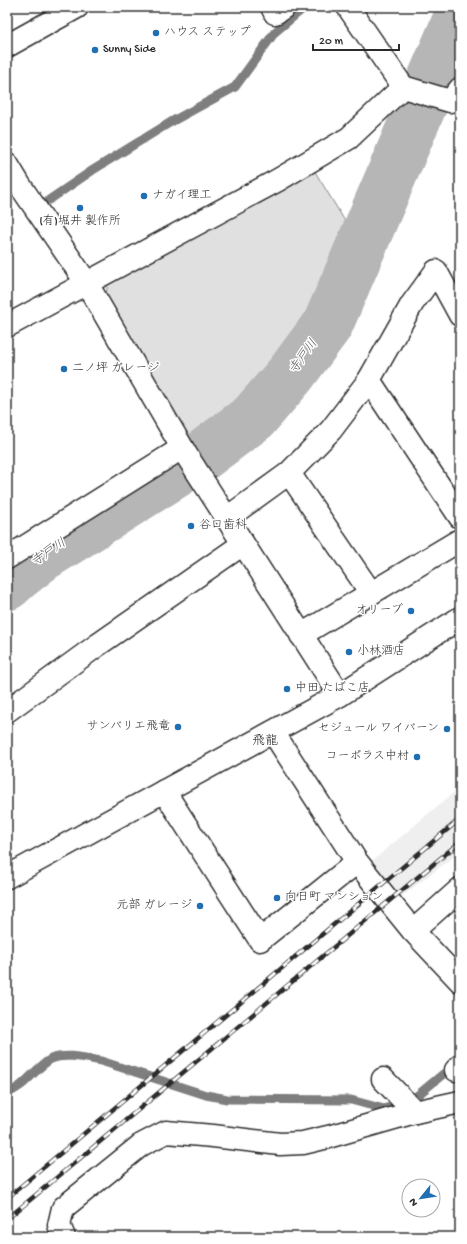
<svg xmlns="http://www.w3.org/2000/svg" width="467" height="1244" viewBox="0 0 467 1244" font-family="'Gochi Hand','Klee One',sans-serif">
<style>
.built{fill:#efefef}
.green{fill:#e0e0e0;stroke:#868686}
.lines{fill:none;stroke-linecap:round;stroke-linejoin:round}
.stream{stroke:#7e7e7e;stroke-width:9}
.river{stroke:#b6b6b6;stroke-width:51}
.minor-casing{stroke:#2b2b2b;stroke-width:25}
.minor{stroke:#fff;stroke-width:22}
.rail-casing{stroke:#2b2b2b;stroke-width:4.5}
.rail{stroke:#fff;stroke-width:3;stroke-dasharray:9;stroke-linecap:butt}
.poi-dot{fill:#1f6fb2;stroke:#fff;stroke-width:1.5}
.labels{text-anchor:middle;dominant-baseline:central;stroke-width:3;stroke-linejoin:round;paint-order:stroke}
.poi-label{font-size:12px;fill:#2b2b2b;stroke:#fff;text-anchor:start}
.water-label{font-size:13px;font-style:italic;fill:#5c5c5c;stroke:#fff}
.neighbourhood-label{font-size:13px;fill:#2b2b2b;stroke:#fff}
</style>
<rect width="100%" height="100%" fill="#fff"/>
<filter id="ink" filterUnits="userSpaceOnUse"><feTurbulence type="fractalNoise" baseFrequency=".025" numOctaves="2"/><feDisplacementMap in="SourceGraphic" scale="8" xChannelSelector="R" yChannelSelector="G"/><feConvolveMatrix kernelMatrix="1 2 1 2 8 2 1 2 1" color-interpolation-filters="sRGB"/></filter>
<g filter="url(#ink)">
<!-- built -->
<polygon class="built" points="460,787 460,852 397,900 371,862"/>
<!-- green -->
<polygon class="green" points="314,170 354,236 328,292 301,344 260,393 244,409 194,446 186,439 106,295 108,282"/>
<g class="lines">
<!-- stream -->
<g class="stream">
<polyline points="49,200 93,170 171,122 235,87 275,32 305,7"/>
<path d="M7,1093c11,-4 17,-10 25,-18 5,-5 12,-12 19,-16 15,-6 34,-1 50,2l105,34 21,4 124,1 33,9 29,-10 41,-34"/>
</g>
<!-- river -->
<polyline class="river" points="7,585 17,576 41,557 202,456 254,417 291,374 328,324 460,15"/>
<!-- minor casing -->
<g class="minor-casing">
<g id="minor">
<polyline points="272,7 275,13 284,7"/>
<polyline points="348,7 403,87"/>
<polyline points="7,46 77,7"/>
<polyline points="7,164 19,184 86,282 187,456 340,695 7,877"/>
<polyline points="7,326 278,180 349,138 403,87 450,101 460,89"/>
<polyline points="369,380 460,517"/>
<polyline points="289,473 371,593"/>
<polyline points="227,518 289,473 331,430 369,380 412,304 436,271 460,315"/>
<polyline points="7,558 182,448"/>
<polyline points="301,635 460,540"/>
<polyline points="340,695 460,618"/>
<polyline points="7,711 99,644 243,544"/>
<polyline points="273,732 357,862 413,931 460,981"/>
<polyline points="164,791 260,940 357,862"/>
<polyline points="413,931 460,889"/>
<polyline points="456,1070 460,1066"/>
<polyline points="383,1079 415,1112"/>
<polyline points="64,1237 59,1225 63,1208 141,1145 166,1132 213,1136 280,1144 303,1143 328,1137 415,1112 460,1102"/>
</g>
</g>
<!-- minor -->
<use href="#minor" class="minor"/>
<!-- rail casing -->
<g class="rail-casing">
<g id="rail">
<polyline points="7,1198 460,819"/>
<polyline points="7,1219 460,842"/>
</g>
</g>
<!-- rail -->
<use href="#rail" class="rail"/>
</g>
</g>
<!-- markers -->
<g class="poi-dot">
<circle cx="156" cy="33" r="4"/>
<circle cx="95" cy="50" r="4"/>
<circle cx="144" cy="196" r="4"/>
<circle cx="80" cy="208" r="4"/>
<circle cx="64" cy="369" r="4"/>
<circle cx="191" cy="526" r="4"/>
<circle cx="411" cy="611" r="4"/>
<circle cx="349" cy="652" r="4"/>
<circle cx="287" cy="689" r="4"/>
<circle cx="178" cy="727" r="4"/>
<circle cx="447" cy="729" r="4"/>
<circle cx="417" cy="757" r="4"/>
<circle cx="277" cy="898" r="4"/>
<circle cx="200" cy="906" r="4"/>
</g>
<g class="labels">
<!-- poi labels -->
<g class="poi-label">
<text x="164" y="33">ハウス ステップ</text>
<text x="103" y="50">Sunny Side</text>
<text x="152" y="196">ナガイ理工</text>
<text x="80" y="222" text-anchor="middle">(有)堀井 製作所</text>
<text x="72" y="369">二ノ坪 ガレージ</text>
<text x="199" y="526">谷口歯科</text>
<text x="403" y="611" text-anchor="end">オリーブ</text>
<text x="357" y="652">小林酒店</text>
<text x="295" y="689">中田 たばこ店</text>
<text x="170" y="727" text-anchor="end">サンバリエ飛竜</text>
<text x="439" y="729" text-anchor="end">セジュール ワイバーン</text>
<text x="409" y="757" text-anchor="end">コーポラス中村</text>
<text x="285" y="898">向日町 マンション</text>
<text x="192" y="906" text-anchor="end">元部 ガレージ</text>
</g>
<!-- water labels -->
<g class="water-label">
<text transform="translate(304 357) rotate(-54)">寺戸川</text>
<text transform="translate(49 553) rotate(-34)">寺戸川</text>
</g>
<!-- neighbourhood labels -->
<g class="neighbourhood-label">
<text x="265" y="741">飛龍</text>
</g>
</g>
<!-- margin -->
<rect width="467" height="1244" fill="none" stroke="#fff" stroke-width="24"/>
<rect x="12" y="12" width="443" height="1220" fill="none" stroke="#2b2b2b" stroke-width="1.5" filter="url(#ink)"/>
<!-- north arrow -->
<g transform="translate(421 1198) rotate(240)"><circle r="19" fill="#ffffff" stroke="#aaaaaa"/>
<path d="M0-3L7 15L0 10L-7 15Z" fill="#1f6fb2"/>
<text y="-6" font-size="11" font-weight="bold" text-anchor="middle" fill="#2b2b2b">N</text>
</g>
<!-- scale -->
<path d="M313 44v6h86v-6" fill="none" stroke="#2b2b2b" stroke-width="2"/>
<text x="319" y="44" font-size="12" fill="#2b2b2b" stroke="#ffffff" stroke-width="3" paint-order="stroke">20 m</text>
</svg>
